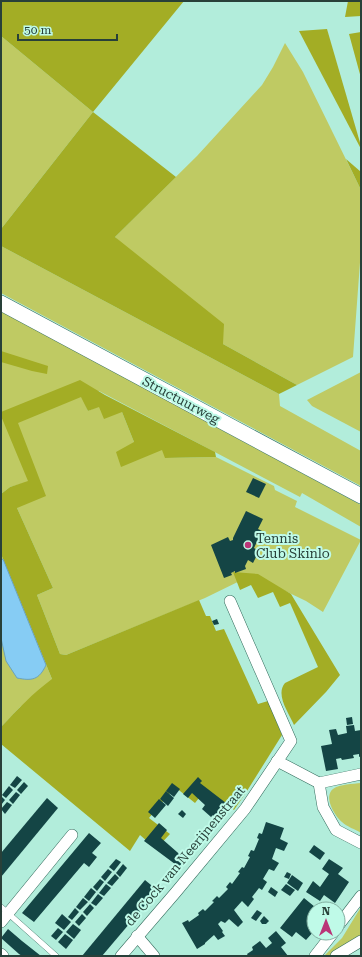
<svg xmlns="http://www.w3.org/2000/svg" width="362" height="957" viewBox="0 0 362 957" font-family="'Roboto Serif',serif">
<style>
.green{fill:#bfca63}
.forest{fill:#a3ad25}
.water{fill:#86ccf4;stroke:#6aa2bc}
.building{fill:#144545}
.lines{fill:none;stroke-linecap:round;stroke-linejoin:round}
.service-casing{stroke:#336b5c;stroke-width:6}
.minor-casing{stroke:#336b5c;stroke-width:12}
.secondary-casing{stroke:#336b5c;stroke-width:16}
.service{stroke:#fff;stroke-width:5.5}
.minor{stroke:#fff;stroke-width:11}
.secondary{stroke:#fff;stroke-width:15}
.poi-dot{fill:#ba3578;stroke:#bffae8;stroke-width:1.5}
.labels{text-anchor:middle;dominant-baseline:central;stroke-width:4;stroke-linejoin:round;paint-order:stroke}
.street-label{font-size:13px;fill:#284039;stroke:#bffae8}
.poi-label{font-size:13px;fill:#284039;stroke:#bffae8;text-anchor:start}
</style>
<rect width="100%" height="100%" fill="#b2eddb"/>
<!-- green -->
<g class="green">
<polygon points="1,36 93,112 1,229"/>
<polygon points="285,43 303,72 361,190 361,249 353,357 297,385 223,344 115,237 197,156 262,85 273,67"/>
<polygon points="1,246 279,394 280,406 361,451 361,486 1,293"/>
<polygon points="1,311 361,505 361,527 302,493 300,497 99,391 82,396 88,411 99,406 122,412 134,442 163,450 166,458 216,457 274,486 275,490 297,501 295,507 361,540 323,612 306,601 252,575 205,598 66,655 60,654 37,595 53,588 17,508 24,483 10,487 1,494"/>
<polygon points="361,372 361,432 312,406 307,400"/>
<polygon points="1,554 54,684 20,707 1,727"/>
<path d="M361,783v50c-6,-4 -14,-6 -19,-11 -7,-6 -19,-25 -9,-33 7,-5 20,-5 28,-6z"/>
<polygon points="361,907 361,936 330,956 324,956 342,938"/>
</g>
<!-- forest -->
<g class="forest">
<polygon points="1,1 184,1 93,112 176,177 115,237 224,324 223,344 297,385 279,394 1,246 1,229 93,112 1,36"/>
<polygon points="348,1 361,1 361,16 345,17"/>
<polygon points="327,29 361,146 361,149 299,31"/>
<polygon points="361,32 361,78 349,34"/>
<polygon points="346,159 361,172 361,190"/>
<polygon points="1,351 48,366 47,374 32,371 1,362"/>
<path d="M80,380l25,15 110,57 1,5 -51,1 -3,-8 -41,17 -5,-15 18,-10 -12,-30 -18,7 -5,-12 -11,4 -7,-14 -63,26 28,73 -29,12 36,80 -16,7 23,59 6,1 133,-55 7,16h4l6,15 8,-2 34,75 10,-3 14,34 -35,56 -13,19 -28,-21 -11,14 -20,-16 -26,31 21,16 -14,15 -16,-14 -10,16 -129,-107v-17c16,-17 32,-34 51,-48l-51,-125v-60l9,-7 18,-6 -27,-65v-4z"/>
<path d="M233,572l25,2 33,20 49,81 -14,17 -32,33c-5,-12 -19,-30 -9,-42l33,-16 -28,-64 -10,4 -7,-15 -15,6 -7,-13 -11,5z"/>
</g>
<!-- water -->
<path class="water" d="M3,559l43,106c-7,15 -14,16 -29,13l-11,-17 -5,-23v-78z"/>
<!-- building -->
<g class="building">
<polygon points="253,478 266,484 259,498 246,492"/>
<polygon points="246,511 263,519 258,529 262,531 254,548 259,551 253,563 248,560 245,566 246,569 235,573 235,571 231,573 232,575 224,578 211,545 228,537 230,541 233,540 233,538"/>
<polygon points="217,619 219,624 214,625 212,621"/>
<polygon points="352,717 353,724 347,725 346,718"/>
<polygon points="354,725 355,731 361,730 361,756 359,757 359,754 353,755 354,758 342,760 341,758 336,759 338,769 326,771 321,746 332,744 329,730 336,729 338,735 347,733 346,726"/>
<polygon points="17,776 22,780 15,788 10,785"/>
<polygon points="198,777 202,781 200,783 226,803 215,817 213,815 211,817 202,809 205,805 192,793 188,798 183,794"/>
<polygon points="24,782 28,786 21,794 17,790"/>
<polygon points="172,783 180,789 174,797 166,791"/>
<polygon points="9,786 13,790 6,798 2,795"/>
<polygon points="166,791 174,798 168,806 160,799"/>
<polygon points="16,792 20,795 13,804 9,800"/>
<polygon points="1,796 5,800 1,805"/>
<polygon points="47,798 58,808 1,877 1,853"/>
<polygon points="159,799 166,805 155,818 148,812"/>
<polygon points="7,802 12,805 5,814 1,809"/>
<polygon points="182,810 186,814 183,818 178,814"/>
<polygon points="266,822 284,828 280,839 288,843 284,851 276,848 272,859 279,863 274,871 269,869 263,879 267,882 262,890 259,888 252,897 254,899 248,907 242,901 234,910 243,922 238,927 229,919 225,923 221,921 218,924 223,931 222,932 225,936 218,940 214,935 205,943 205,944 197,949 182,923 188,920 189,922 199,915 198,913 203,909 205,911 214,902 212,901 217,896 219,898 228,889 226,887 230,882 232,884 240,873 238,872 242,867 244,868 250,857 248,856 251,850 254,851 259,839 257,838 259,833 262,834"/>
<polygon points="159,823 167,830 161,838 185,859 179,867 144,841"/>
<polygon points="89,833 101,843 92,853 97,857 89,867 84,863 34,922 22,913"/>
<polygon points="314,845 325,853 320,860 309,852"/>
<polygon points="116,859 121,862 114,871 109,867"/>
<polygon points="329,859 343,868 338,874 349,882 335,903 324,895 320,901 306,892 313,881 320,887 329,874 322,869"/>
<polygon points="123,864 127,868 120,877 116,873"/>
<polygon points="108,869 112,872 105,881 101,877"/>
<polygon points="287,872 291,874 289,879 284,877"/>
<polygon points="115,874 119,878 112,886 107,883"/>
<polygon points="292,875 303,883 298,891 287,883"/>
<polygon points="100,879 104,882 97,891 93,887"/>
<polygon points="145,880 157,890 141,910 102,956 82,956"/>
<polygon points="106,884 111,888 104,896 99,893"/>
<polygon points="286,884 295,890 290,896 281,890"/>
<polygon points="271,887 278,892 275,897 268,892"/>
<polygon points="91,888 96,892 89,901 84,897"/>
<polygon points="98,894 103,898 96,906 91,903"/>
<polygon points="83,898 88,902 80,910 76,907"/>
<polygon points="304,898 315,907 311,912 314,914 314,931 306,940 296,932 292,937 280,928"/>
<polygon points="90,904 94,908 87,916 83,912"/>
<polygon points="75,908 79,912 72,920 68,917"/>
<polygon points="257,910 262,913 256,921 251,918"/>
<polygon points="62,914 71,922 64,930 55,923"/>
<polygon points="82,914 86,918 79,926 75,922"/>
<polygon points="264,916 269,921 266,924 262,924 260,921"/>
<polygon points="73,924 81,930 74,939 66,932"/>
<polygon points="58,928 63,932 56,940 51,936"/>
<polygon points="8,929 22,941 41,956 22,956 19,954 1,938"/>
<polygon points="276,931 286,943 281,947 288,956 248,956 247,954 253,950 252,947 260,941 266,948 272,943 268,938"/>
<polygon points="65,934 73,940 66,949 58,942"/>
</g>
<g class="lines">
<!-- service casing -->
<g class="service-casing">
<polyline id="service" points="1,907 56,956"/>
</g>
<!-- minor casing -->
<g class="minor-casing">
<g id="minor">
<polyline points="277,761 319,783 361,774"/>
<polyline points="319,783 323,807 336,830 361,843"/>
<polyline points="1,922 72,835"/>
<polyline points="338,926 361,896"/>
<polyline points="137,936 154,956"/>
<polyline points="1,954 3,956"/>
<polyline points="121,956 176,892 245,809 291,741 230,601"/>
<polyline points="315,956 333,933"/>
<polyline points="336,956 361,941"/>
</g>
</g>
<!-- secondary casing -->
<g class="secondary-casing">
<polyline id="secondary" points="1,303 361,496"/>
</g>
<!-- service -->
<use href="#service" class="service"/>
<!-- minor -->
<use href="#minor" class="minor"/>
<!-- secondary -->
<use href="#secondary" class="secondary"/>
</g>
<!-- markers -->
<circle class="poi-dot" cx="248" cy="545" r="4"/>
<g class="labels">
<!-- street labels -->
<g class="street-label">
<text transform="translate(181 400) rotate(28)">Structuurweg</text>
<text transform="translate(185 856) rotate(-50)">de Cock van Neerijnenstraat</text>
</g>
<!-- poi labels -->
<g class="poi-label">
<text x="256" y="538">Tennis<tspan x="256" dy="15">Club Skinlo</tspan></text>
</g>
</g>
<!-- border -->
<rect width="362" height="957" fill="none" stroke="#284039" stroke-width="4"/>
<!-- north arrow -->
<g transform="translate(326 921)"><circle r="19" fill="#bffae8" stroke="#83b0a2"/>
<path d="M0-3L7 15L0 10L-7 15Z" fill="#ba3578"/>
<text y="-6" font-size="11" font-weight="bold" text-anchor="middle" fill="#284039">N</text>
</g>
<!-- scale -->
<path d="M18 34v6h99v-6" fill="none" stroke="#284039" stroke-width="2"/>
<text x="24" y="34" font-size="12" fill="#284039" stroke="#bffae8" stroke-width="3" paint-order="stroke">50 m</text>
</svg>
